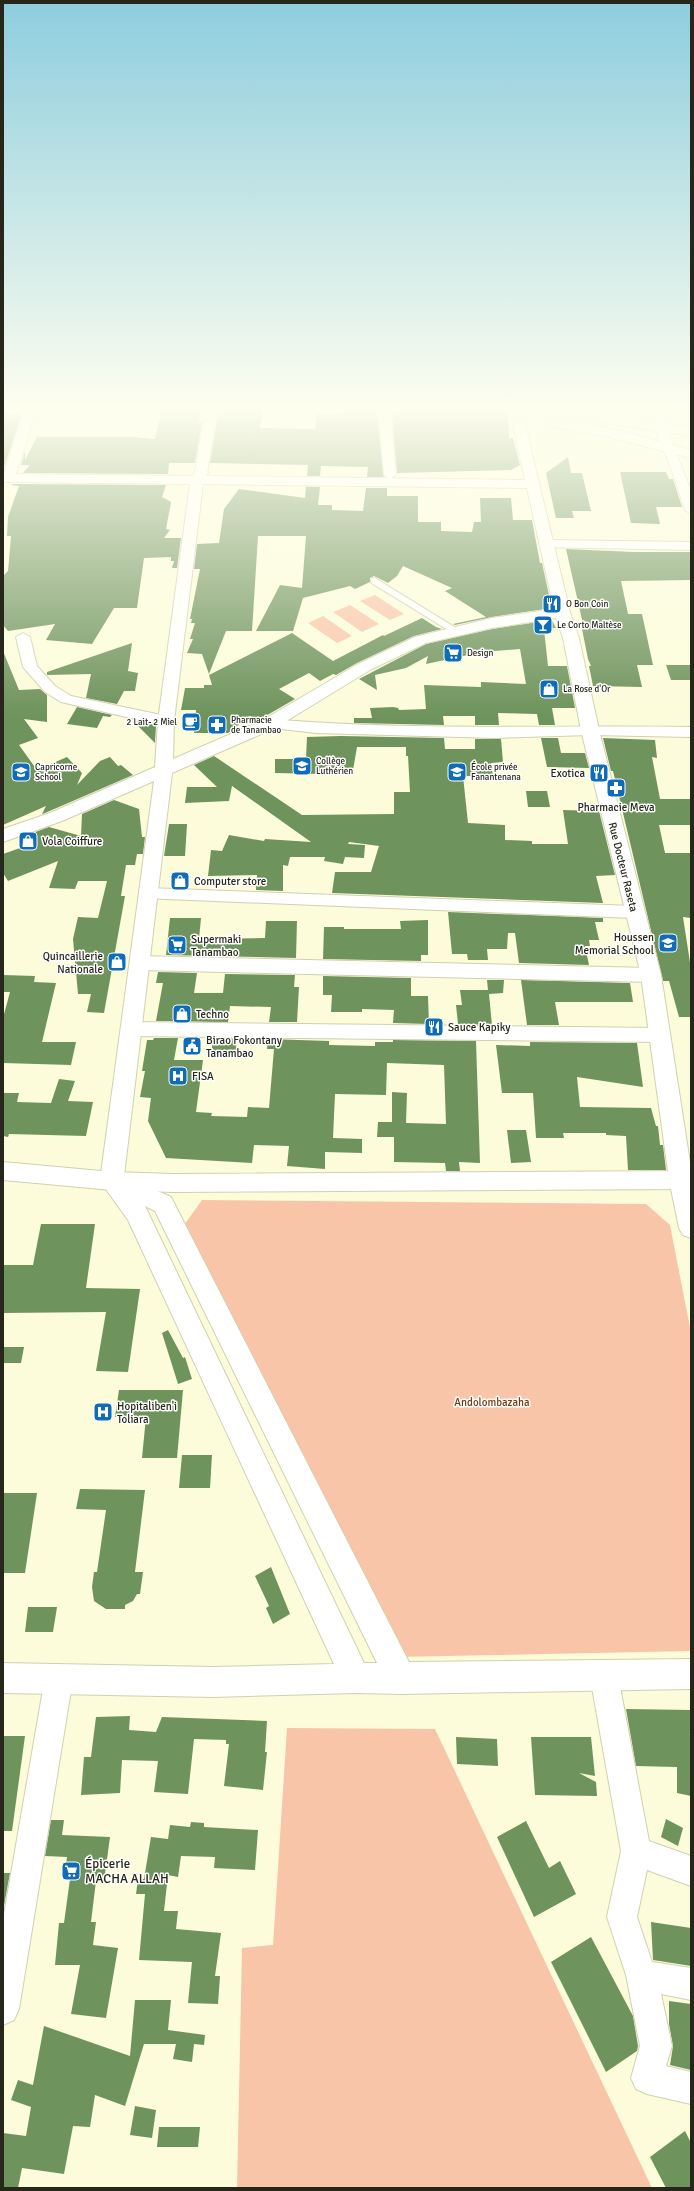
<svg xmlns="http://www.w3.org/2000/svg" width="694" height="2191" viewBox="0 0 694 2191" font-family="Signika,sans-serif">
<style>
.green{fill:#f9c5a9}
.building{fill:#6e935c}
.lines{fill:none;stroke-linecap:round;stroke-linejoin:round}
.lane-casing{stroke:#d0d1b0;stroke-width:8}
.street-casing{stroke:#d0d1b0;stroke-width:2}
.secondary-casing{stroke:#d0d1b0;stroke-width:2}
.lane{stroke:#fff;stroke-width:6}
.street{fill:#fff;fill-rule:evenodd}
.secondary{fill:#fff;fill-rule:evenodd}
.labels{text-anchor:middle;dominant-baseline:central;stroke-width:3;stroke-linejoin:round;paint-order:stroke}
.far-poi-label{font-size:9px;fill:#26261a;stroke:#fff;text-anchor:start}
.poi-label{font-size:11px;fill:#26261a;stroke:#fff;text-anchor:start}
.street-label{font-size:11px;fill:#26261a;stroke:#fff}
.park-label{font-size:11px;fill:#71370f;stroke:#fff}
.near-poi-label{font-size:13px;fill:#26261a;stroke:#fff;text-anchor:start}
</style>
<rect width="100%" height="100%" fill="#fcfcdb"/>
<!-- green -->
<g class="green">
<polygon points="375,595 404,614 390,620 360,601"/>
<polygon points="350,605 379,624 362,632 333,612"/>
<polygon points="323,616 352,636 337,643 308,623"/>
<polygon points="202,1200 646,1204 670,1225 691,1333 691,1651 395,1657 184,1225"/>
<polygon points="287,1728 435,1729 652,2188 237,2188 242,1948 273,1945"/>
</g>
<!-- building -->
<g class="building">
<polygon points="161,410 201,410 199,423 202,422 195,463 169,463 168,474 23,473 30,465 21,465 25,451 25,460 37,437 133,437 155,439"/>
<polygon points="227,410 263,410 260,428 315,429 317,414 340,414 340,412 349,412 349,410 369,410 377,413 384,477 367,477 368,467 321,466 320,476 307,476 308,465 210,463 218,414"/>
<polygon points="401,410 501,410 508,413 509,438 513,438 520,465 511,470 397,473 392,414"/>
<polygon points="22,413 5,465 3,465 3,414"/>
<polygon points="568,457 571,473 582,473 591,511 572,511 574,518 556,518 546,473"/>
<polygon points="620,472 666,472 669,479 673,479 682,507 656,507 660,524 631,523"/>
<polygon points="13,484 166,485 162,497 171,502 166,529 170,530 164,538 181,538 177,568 172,568 174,561 171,561 171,557 144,558 137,608 114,608 92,644 46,640 55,624 8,631 3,625 3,576 8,571 11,536 7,536 8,517 19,486 11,485"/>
<polygon points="306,487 320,487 318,505 332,505 332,510 363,511 366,488 387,488 387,496 418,496 418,522 441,522 441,531 472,532 474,522 481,522 480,498 511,498 513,520 532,520 540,563 542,563 549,595 544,606 545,609 492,617 455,625 453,624 486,617 445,591 452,588 403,566 397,576 388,583 374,576 370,578 370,582 355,589 350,586 303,598 293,631 256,631 280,585 302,588 306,536 258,536 252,631 226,631 209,674 202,654 187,653 193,639 190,639 195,623 191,623 192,619 190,619 200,569 194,569 197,544 219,543 224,509 239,489 305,498"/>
<polygon points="566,549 634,552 691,552 691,580 621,581 628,614 642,614 653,665 637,665 642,687 593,686 589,666 591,666 588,659 581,624 583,624"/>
<polygon points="422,618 436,627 442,629 414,636 357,663 336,675 333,674 320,681 309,673 279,689 295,699 257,721 250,716 228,733 194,733 196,710 181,710 185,688 204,688 204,685 212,685 209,675 292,633 333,661 383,635 384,636"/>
<polygon points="552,620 556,628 544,629 548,666 567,666 575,708 552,708 555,725 539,725 537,714 498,713 499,725 475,725 475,716 443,716 444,725 354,723 354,718 372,718 370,708 393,707 398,708 399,710 426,709 424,685 481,687 481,682 526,684 520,649 482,652 426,664 428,656 406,668 375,675 377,690 359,679 426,644 492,629"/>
<polygon points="132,643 128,671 138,673 135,691 124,691 117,704 86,698 91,674 47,675 47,672"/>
<polygon points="3,651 19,690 40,689 47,695 47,722 24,719 38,738 19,745 37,770 67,757 82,773 77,785 100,761 110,757 118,766 121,765 133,775 45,813 42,814 46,806 3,825"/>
<polygon points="666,665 691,665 691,680 671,680"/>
<polygon points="77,707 112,715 110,717 103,716 97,728 67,724"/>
<polygon points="137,721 156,725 155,743 135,723"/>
<polygon points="341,736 444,738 445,749 475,749 475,739 501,739 503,762 491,763 493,776 463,776 468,823 505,825 505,840 532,841 532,844 568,844 563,810 599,811 615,875 596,876 603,903 332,893 335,872 371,872 379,846 349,842 348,844 365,845 364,858 345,857 343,864 324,861 325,857 290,857 288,866 283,865 283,891 256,890 257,875 208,876 211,850 222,851 229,835 264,841 265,839 311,842 232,786 229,801 185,803 187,787 217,787 194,765 214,756 302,815 394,814 394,792 410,792 408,756 406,756 406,747 357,747 353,770 324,768 324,774 275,773 275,759 306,759 307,737"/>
<polygon points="541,738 558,738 561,753 585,753 589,768 547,767"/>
<polygon points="603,738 655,740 657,758 652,757 660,799 691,799 691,825 659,825 665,853 691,853 691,918 683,917 691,969 691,1017 679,1017 669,981 663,981 613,771 611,771"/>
<polygon points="526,791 547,791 550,807 528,807"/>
<polygon points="114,800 139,809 142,837 145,837 143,854 137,854 135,865 126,865 121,896 125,896 104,1013 87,1012 91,994 78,994 73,939 78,917 98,918 107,881 78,881 75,889 49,888 58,861 8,881 3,873 3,854 23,847 30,834 49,827 81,836 82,814"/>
<polygon points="169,824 187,824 185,856 164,856"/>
<polygon points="448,912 603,918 603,922 595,922 599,940 589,940 590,946 585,946 589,965 519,963 515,933 508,933 507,949 487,949 488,960 468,960 467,954 452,954"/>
<polygon points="170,918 201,918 199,939 265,938 266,921 297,921 296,958 166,955"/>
<polygon points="428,920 428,955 421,955 421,961 323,959 324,927 344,927 344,929 401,929 400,921"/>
<polygon points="158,972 197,973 194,993 223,993 225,974 295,975 294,987 299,987 297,1022 269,1022 271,1007 230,1006 228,1022 156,1021 163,983 156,983"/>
<polygon points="3,975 35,976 34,982 56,983 42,1042 76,1042 71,1065 3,1063 3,1018 10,992 3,992"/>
<polygon points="323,976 411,978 411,996 428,996 429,1024 393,1023 394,1010 362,1009 362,1012 331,1012 332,995 323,995"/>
<polygon points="487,980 504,980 503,993 489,994 492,1025 458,1024 456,1005 462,1005 460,990 488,990"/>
<polygon points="521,980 630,983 633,1002 555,1002 559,1025 527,1025"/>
<polygon points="154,1038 178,1038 174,1060 203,1060 196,1112 212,1113 211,1116 247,1117 248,1107 269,1108 274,1049 267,1049 268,1039 329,1041 329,1045 375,1046 375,1042 393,1042 393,1040 476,1041 480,1163 459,1162 460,1171 446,1171 445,1163 394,1162 394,1137 377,1137 378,1122 392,1122 392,1092 407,1093 406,1123 446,1124 444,1065 387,1063 386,1095 335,1094 333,1138 362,1139 362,1153 325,1152 325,1169 287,1166 289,1146 254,1145 252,1163 166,1158 148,1121 151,1098 140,1097 145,1071 142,1071 147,1040 153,1040"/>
<polygon points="213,1038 237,1039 235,1057 211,1057"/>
<polygon points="530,1042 637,1043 643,1087 577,1077 580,1107 651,1108 656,1126 658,1126 660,1145 663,1145 666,1170 628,1170 626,1136 606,1135 606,1133 563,1133 564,1138 536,1138 533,1093 502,1093 496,1045 530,1046"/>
<polygon points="59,1079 75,1081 68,1101 93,1102 86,1136 9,1134 8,1137 3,1136 3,1093 19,1093 17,1102 51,1103"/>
<polygon points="507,1130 526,1130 531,1162 511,1163"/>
<polygon points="41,1224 95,1224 86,1288 140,1289 128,1372 96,1371 106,1312 3,1313 3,1265 33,1265"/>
<polygon points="168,1330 183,1358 185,1357 192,1379 178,1384 162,1333"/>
<polygon points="3,1347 24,1347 21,1363 3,1363"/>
<polygon points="119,1390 183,1390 177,1458 142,1458 146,1417 115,1417"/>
<polygon points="182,1455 212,1455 210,1488 179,1488"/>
<polygon points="80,1489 145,1490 135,1572 143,1572 140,1594 137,1594 133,1601 125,1605 125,1609 106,1609 94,1601 92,1587 94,1572 97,1572 106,1510 76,1509"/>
<polygon points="3,1493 37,1493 25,1573 3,1573"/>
<polygon points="271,1567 290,1614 273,1624 266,1608 269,1606 255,1576"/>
<polygon points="28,1607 57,1607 53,1632 25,1632"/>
<polygon points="626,1709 691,1710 691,1734 689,1734 691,1735 691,1796 677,1793 677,1767 636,1766"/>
<polygon points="130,1716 129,1730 156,1732 162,1717 267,1721 265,1752 267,1752 263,1790 224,1786 229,1744 226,1744 226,1740 194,1739 188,1794 154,1792 158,1761 122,1760 120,1793 81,1795 84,1757 91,1757 96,1717"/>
<polygon points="3,1736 25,1736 12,1831 3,1831"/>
<polygon points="456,1737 497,1739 498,1766 457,1764"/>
<polygon points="531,1737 591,1737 595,1776 579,1773 596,1782 597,1796 535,1795"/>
<polygon points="666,1819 683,1828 678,1846 661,1837"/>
<polygon points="51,1820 64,1820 62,1835 110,1837 104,1881 96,1881 91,1922 96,1922 93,1945 118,1948 106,2018 71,2014 80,1965 55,1965 59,1923 64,1923 70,1879 64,1879 67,1857 45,1856"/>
<polygon points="526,1821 549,1868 560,1861 576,1894 534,1917 497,1837"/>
<polygon points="191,1822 204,1823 204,1827 258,1830 255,1870 214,1868 215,1857 181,1856 178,1877 168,1875 164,1911 178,1911 176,1929 221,1933 215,1976 220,1976 218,2004 188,2003 192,1962 139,1960 145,1894 136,1894 138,1879 144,1879 151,1837 168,1839 170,1825 190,1827"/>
<polygon points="3,1873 10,1873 3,1911"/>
<polygon points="651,1922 691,1928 691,1966 653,1960"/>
<polygon points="591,1937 633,2016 638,2046 637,2051 606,2072 551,1962"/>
<polygon points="135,2000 171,2000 168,2030 205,2035 204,2045 194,2044 192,2062 173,2059 176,2044 144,2044 125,2106 95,2095 90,2127 73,2126 64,2174 22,2168 18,2188 3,2188 3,2133 26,2136 31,2107 11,2100 18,2080 33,2085 44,2026 130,2056"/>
<polygon points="669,2001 691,2004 691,2070 670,2065 673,2046 669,2024"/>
<polygon points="135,2106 156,2110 152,2138 130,2135"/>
<polygon points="159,2127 200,2127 198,2147 157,2147"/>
<polygon points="685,2131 691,2143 691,2188 666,2188 650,2157"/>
</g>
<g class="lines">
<!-- lane casing -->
<g class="lane-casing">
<polyline id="lane" points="374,581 457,632"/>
</g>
<!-- street casing -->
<g class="street-casing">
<g id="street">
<polygon points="24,410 36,410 15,478 9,482 5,481 3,477"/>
<polygon points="205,410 217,410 207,473 201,477 195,473"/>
<polygon points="378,410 390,410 396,475 390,479 384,475"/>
<polygon points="647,410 659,410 691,491 691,514 685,510 671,468"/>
<polygon points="546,540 691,542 691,550 541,547 539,544"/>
<polygon points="23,633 30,637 37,666 55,686 71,696 166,716 171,718 174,721 171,724 166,726 61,702 45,692 23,667 16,637"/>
<path d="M269,719c141,12 281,6 422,8v10l-101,-2 -94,3 -180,-5 -52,-6 -3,-3 3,-3z"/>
<polygon points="148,888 634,906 640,908 643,912 640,916 634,918 142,898 139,894 142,890"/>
<polygon points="139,956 651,968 658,970 660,975 658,980 651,982 139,970 133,968 130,963 133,958"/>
<polygon points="131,1022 658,1028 665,1030 668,1035 665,1040 658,1042 131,1036 124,1034 121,1029 124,1024"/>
<polygon points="3,1162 112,1172 174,1174 691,1171 691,1189 174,1192 112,1190 3,1180"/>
<polygon points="604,1662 614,1666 618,1676 649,1841 691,1856 691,1886 647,1870 637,1917 652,1962 691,1968 691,2000 661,1994 672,2046 666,2066 691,2072 691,2104 647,2094 636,2089 631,2078 640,2046 626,1975 607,1917 621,1851 590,1676 594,1666"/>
<polygon points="59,1664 69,1668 73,1678 19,2009 14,2020 3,2025 3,1920 45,1678 49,1668"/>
</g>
</g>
<!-- secondary casing -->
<g class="secondary-casing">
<g id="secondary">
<polygon points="599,414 691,428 691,436 594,421 593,418 594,415"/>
<path d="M518,417l6,4 46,191 9,26 20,92 62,245 30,194v69l-8,-3 -4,-7 -10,-49 -28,-204 -60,-245 -18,-92 -7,-20 -64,10 -66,15 -56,27 -95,58 -103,45 -48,403 47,21 238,465 282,-3v30l-290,5 -45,-1 -143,4 -210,-4v-30l210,4 121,-3 -206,-444 -28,-39 54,-400 -92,40 -59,21v-13l47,-16 105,-46 3,-46 32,-237 -187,-2v-8l190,2 3,-6h10l2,3 -2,3 319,4 -13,-59zM203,484l324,4 27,121 -62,9 -77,19 -57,27 -95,56 -90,39 1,-38zM145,1206l10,5 222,452h-13z"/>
<path d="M553,419c47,4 93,19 138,31v8l-86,-22 -57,-10 -1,-3 1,-3z"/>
</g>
</g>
<!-- lane -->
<use href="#lane" class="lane"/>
<!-- street -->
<use href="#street" class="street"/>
<!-- secondary -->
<use href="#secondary" class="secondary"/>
</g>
<!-- sky -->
<linearGradient id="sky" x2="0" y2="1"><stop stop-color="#8dcdde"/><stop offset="0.57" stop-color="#fefeef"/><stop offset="1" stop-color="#fefeef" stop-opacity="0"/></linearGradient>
<rect width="694" height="716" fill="url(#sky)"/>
<!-- icons -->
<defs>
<g id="restaurant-square" transform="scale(1)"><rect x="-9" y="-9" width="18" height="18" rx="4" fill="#0f6cb9" stroke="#fff"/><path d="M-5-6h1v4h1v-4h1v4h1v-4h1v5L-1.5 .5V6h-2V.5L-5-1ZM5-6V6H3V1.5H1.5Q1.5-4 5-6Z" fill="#fff"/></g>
<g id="bar-square" transform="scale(1)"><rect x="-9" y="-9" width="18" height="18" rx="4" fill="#0f6cb9" stroke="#fff"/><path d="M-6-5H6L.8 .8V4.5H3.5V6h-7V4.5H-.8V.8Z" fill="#fff"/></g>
<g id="supermarket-square" transform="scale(1)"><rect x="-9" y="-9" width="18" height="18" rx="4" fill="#0f6cb9" stroke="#fff"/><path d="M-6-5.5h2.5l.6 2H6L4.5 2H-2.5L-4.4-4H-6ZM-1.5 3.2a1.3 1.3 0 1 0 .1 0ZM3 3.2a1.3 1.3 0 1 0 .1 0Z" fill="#fff"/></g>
<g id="shop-square" transform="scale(1)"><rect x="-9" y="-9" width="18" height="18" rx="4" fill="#0f6cb9" stroke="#fff"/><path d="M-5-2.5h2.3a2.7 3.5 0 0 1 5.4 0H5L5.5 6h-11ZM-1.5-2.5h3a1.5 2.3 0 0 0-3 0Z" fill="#fff"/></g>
<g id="cafe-square" transform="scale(1)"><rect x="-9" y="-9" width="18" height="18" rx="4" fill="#0f6cb9" stroke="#fff"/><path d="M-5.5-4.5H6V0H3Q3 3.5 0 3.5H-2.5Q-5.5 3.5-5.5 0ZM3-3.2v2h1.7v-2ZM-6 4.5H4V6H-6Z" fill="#fff"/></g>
<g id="pharmacy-square" transform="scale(1)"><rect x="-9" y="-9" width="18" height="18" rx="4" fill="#0f6cb9" stroke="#fff"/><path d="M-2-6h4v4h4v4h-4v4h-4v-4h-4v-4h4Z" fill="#fff"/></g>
<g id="school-square" transform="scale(1)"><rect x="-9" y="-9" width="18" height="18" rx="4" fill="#0f6cb9" stroke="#fff"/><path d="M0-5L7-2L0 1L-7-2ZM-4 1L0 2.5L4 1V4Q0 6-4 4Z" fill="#fff"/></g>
<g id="civic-square" transform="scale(1)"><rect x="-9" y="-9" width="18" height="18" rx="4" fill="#0f6cb9" stroke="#fff"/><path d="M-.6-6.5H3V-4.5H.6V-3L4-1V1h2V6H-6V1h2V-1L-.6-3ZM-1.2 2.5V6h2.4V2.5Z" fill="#fff"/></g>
<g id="hospital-square" transform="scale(1)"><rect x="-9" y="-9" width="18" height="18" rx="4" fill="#0f6cb9" stroke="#fff"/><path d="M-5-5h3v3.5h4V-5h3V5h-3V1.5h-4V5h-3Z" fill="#fff"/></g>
</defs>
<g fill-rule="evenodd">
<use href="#restaurant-square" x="552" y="604"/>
<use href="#bar-square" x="543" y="625"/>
<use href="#supermarket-square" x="453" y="653"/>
<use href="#shop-square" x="549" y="689"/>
<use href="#cafe-square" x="191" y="722"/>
<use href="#pharmacy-square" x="217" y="725"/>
<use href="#school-square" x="302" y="766"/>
<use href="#school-square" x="21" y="772"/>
<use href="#school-square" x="457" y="772"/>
<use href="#restaurant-square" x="599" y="773"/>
<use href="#pharmacy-square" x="616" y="788"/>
<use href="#shop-square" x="28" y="841"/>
<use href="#shop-square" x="180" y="881"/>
<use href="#school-square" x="668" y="943"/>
<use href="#supermarket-square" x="177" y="945"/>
<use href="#shop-square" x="117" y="962"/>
<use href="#shop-square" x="182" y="1014"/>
<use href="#restaurant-square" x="434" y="1027"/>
<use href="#civic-square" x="192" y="1046"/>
<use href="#hospital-square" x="178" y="1076"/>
<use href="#hospital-square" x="103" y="1412"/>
<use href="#supermarket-square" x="71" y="1871"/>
</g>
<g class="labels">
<!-- far-poi labels -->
<g class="far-poi-label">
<text x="566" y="604">O Bon Coin</text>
<text x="557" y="625">Le Corto Maltèse</text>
<text x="467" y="653">Design</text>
<text x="563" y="689">La Rose d'Or</text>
<text x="231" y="720">Pharmacie<tspan x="231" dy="10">de Tanambao</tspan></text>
<text x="177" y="722" text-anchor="end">2 Lait- 2 Miel</text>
<text x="316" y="761">Collège<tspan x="316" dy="10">Luthérien</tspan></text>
<text x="35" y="767">Capricorne<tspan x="35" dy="10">School</tspan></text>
<text x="471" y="767">École privée<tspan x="471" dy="10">Fanantenana</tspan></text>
</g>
<!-- poi labels -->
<g class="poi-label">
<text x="585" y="773" text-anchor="end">Exotica</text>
<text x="616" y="807" text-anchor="middle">Pharmacie Meva</text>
<text x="42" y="841">Vola Coiffure</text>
<text x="194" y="881">Computer store</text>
<text x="654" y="937" text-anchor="end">Houssen<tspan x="654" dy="13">Memorial School</tspan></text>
<text x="191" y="939">Supermaki<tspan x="191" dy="13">Tanambao</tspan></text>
<text x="103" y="956" text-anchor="end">Quincaillerie<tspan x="103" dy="13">Nationale</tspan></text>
<text x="196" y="1014">Techno</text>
<text x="448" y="1027">Sauce Kapiky</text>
<text x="206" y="1040">Birao Fokontany<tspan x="206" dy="13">Tanambao</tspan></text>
<text x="192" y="1076">FISA</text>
<text x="117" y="1406">Hopitaliben'i<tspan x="117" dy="13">Toliara</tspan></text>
</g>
<!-- street labels -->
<g class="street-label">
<text transform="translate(623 867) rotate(76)">Rue Docteur Raseta</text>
</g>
<!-- park labels -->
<g class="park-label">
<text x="492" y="1402">Andolombazaha</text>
</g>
<!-- near-poi labels -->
<g class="near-poi-label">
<text x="85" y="1864">Épicerie<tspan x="85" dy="15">MACHA ALLAH</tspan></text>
</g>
</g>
<!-- border -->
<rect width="694" height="2191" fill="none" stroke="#26261a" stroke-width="8"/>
</svg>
